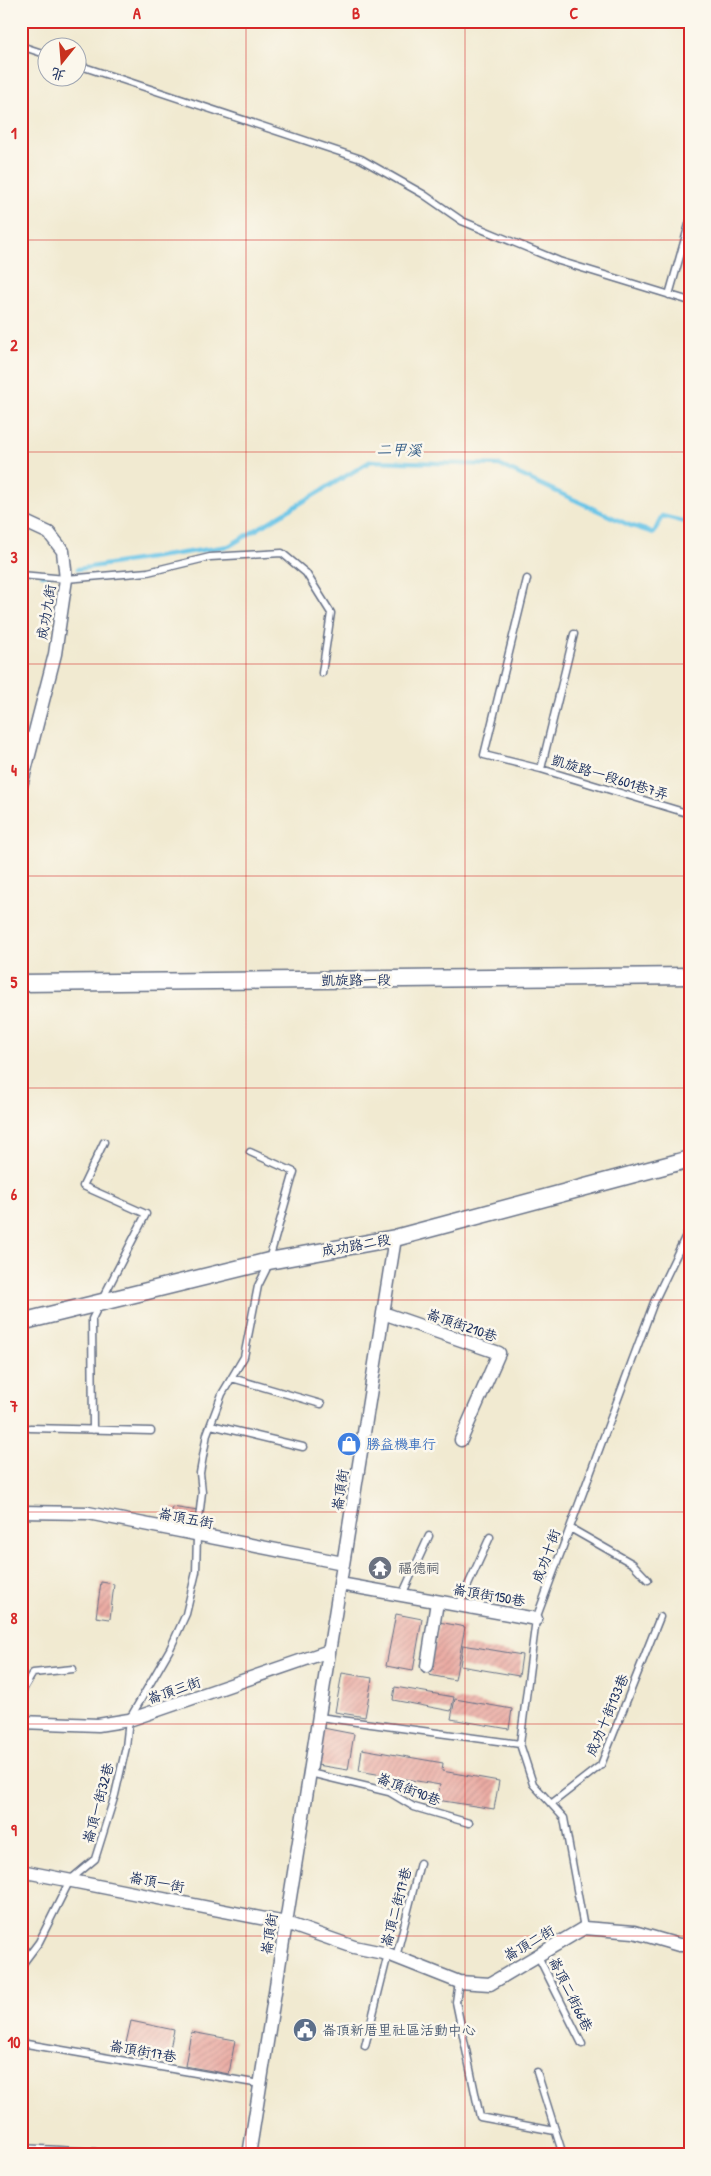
<svg xmlns="http://www.w3.org/2000/svg" width="711" height="2176" font-family="'Patrick Hand','LXGW WenKai TC',sans-serif">
	<style>
		.lines { fill: none; stroke-linecap: round; stroke-linejoin: round }
		.stream { stroke: #69c4e7; stroke-width: 4.5 }
		.building { fill: url(#building-hatch) }
		.service-casing { stroke: #667086; stroke-width: 9 }
		.minor-casing { stroke: #667086; stroke-width: 15 }
		.tertiary-casing { stroke: #667086; stroke-width: 19 }
		.service { stroke: #fff; stroke-width: 6 }
		.minor { stroke: #fff; stroke-width: 12 }
		.tertiary { stroke: #fff; stroke-width: 16 }
		.grid { fill: none; stroke: #d62828; stroke-width: 1; stroke-opacity: 0.55 }
		.labels { text-anchor: middle; stroke-width: 5; stroke-linejoin: round; paint-order: stroke }
		.street-label { font-size: 14px; fill: #1b2f5e; stroke: #fbf7ec }
		.shop-label { font-size: 14px; fill: #366cbe; stroke: #fbf7ec; text-anchor: start }
		.worship-label { font-size: 14px; fill: #5b616d; stroke: #fbf7ec; text-anchor: start }
		.service-label { font-size: 14px; fill: #4e5e75; stroke: #fbf7ec; text-anchor: start }
		.water-label { font-size: 15px; font-style: italic; fill: #325c87; stroke: #fbf7ec }
		.neatline { fill: none; stroke: #d62828; stroke-width: 2 }
		.grid-label { font-size: 16px; text-anchor: middle; font-weight: bold; fill: #d62828 }
	</style>
	<defs>
		<pattern id="building-hatch" width="6" height="6" patternUnits="userSpaceOnUse" patternTransform="scale(1.25)"><rect width="6" height="6" fill="#eaaba3"/><path d="M-1 1l2-2M0 6l6-6M5 7l2-2" fill="none" stroke="#c8938f"/></pattern>
	</defs>
	<rect width="100%" height="100%" fill="#fbf7ec"/>
	<filter id="ink" filterUnits="userSpaceOnUse"><feTurbulence type="fractalNoise" baseFrequency=".02" numOctaves="2"/><feDisplacementMap in="SourceGraphic" scale="10" xChannelSelector="R" yChannelSelector="G"/><feConvolveMatrix kernelMatrix="1 2 1 2 8 2 1 2 1" color-interpolation-filters="sRGB"/></filter>
	<filter id="wash" filterUnits="userSpaceOnUse"><feTurbulence type="fractalNoise" baseFrequency=".0096" numOctaves="4" result="noise"/><feDisplacementMap in="SourceGraphic" scale="20" xChannelSelector="R" yChannelSelector="G"/><feGaussianBlur stdDeviation="1.12" result="paint"/><feColorMatrix in="noise" values="0 0 0 0 0 0 0 0 0 0 0 0 0 0 0 0 0 1.4 0 .05"/><feComposite in="paint" operator="in"/></filter>
	<g filter="url(#wash)">
		<rect width="100%" height="100%" fill="#f1ead1"/>
		<g class="lines">
			<path class="stream" d="M78 569 229 546 371 461 499 465 629 525 654 533 662 516 690 523
				M42 575 52 574"/>
		</g>
		<g id="blocks">
			<path class="building" d="M172 1507 198 1511 196 1521 170 1518Z
				M101 1582 114 1584 110 1619 96 1617Z
				M396 1614 422 1619 413 1671 386 1666Z
				M439 1622 465 1627 455 1680 429 1675Z
				M463 1645 522 1655 519 1676 460 1666Z
				M342 1673 372 1678 365 1717 335 1712Z
				M395 1687 454 1697 451 1711 393 1700Z
				M455 1699 512 1709 509 1729 451 1719Z
				M323 1728 354 1734 348 1770 317 1765Z
				M362 1749 443 1763 442 1771 499 1781 494 1809 437 1800 440 1785 359 1771Z
				M131 2021 174 2030 167 2062 124 2052Z
				M191 2032 235 2040 229 2074 185 2066Z"/>
		</g>
	</g>
	<g filter="url(#ink)">
		<use href="#blocks" fill-opacity="0" stroke="#667086" stroke-width="1"/>
		<g class="lines">
			<g class="service-casing">
				<path id="service" d="M21 46 48 55
					M78 65 361 159 423 194 462 221 559 261 690 301
					M669 295 690 221
					M21 575 66 579 148 572 210 557 282 553 306 573 331 613 322 673
					M527 579 484 755 541 769 690 814
					M541 769 574 634
					M232 1378 321 1404
					M211 1425 303 1447
					M30 1428 151 1431
					M93 1430 92 1319 146 1214 83 1186 104 1142
					M570 1528 633 1564 648 1580
					M402 1595 429 1536
					M459 1605 490 1537
					M21 1693 33 1673 73 1669
					M319 1717 520 1744
					M310 1773 389 1792 414 1807 469 1823
					M551 1804 601 1765 660 1617
					M584 1928 564 1818 533 1784 520 1744 536 1619 654 1302 690 1227
					M538 1956 582 2044
					M396 1957 420 1863
					M21 1966 39 1942 70 1880 95 1859 115 1795 126 1747 129 1720 170 1649 186 1614 196 1572 197 1536 202 1492 200 1473 207 1434 222 1394 244 1357 258 1286 266 1270 294 1172 250 1152
					M459 1982 456 2002 480 2117 555 2131
					M21 2043 260 2084
					M365 2046 388 1954
					M537 2072 563 2155"/>
			</g>
			<g class="minor-casing">
				<path id="minor" d="M21 520 49 533 63 551 66 579 55 654 21 786
					M383 1313 499 1353 461 1440
					M21 1512 88 1513 343 1563
					M340 1584 536 1619
					M427 1666 437 1602
					M21 1722 98 1725 129 1720 329 1651
					M21 1871 286 1923 354 1947 388 1954 459 1982 490 1984 584 1928 634 1932 679 1945H690
					M21 2151 95 2155
					M249 2155 395 1238"/>
			</g>
			<g class="tertiary-casing">
				<path id="tertiary" d="M21 983 690 976
					M21 1322 269 1261 395 1238 690 1159"/>
			</g>
			<use href="#service" class="service"/>
			<use href="#minor" class="minor"/>
			<use href="#tertiary" class="tertiary"/>
		</g>
	</g>
	<path class="grid" d="M246 21V2155M465 21V2155M21 240H690M21 452H690M21 664H690M21 876H690M21 1088H690M21 1300H690M21 1512H690M21 1724H690M21 1936H690"/>
	<defs>
		<g id="shop-disc" transform="scale(1.25)"><circle r="9.5" fill="#3f7fe0" stroke="#fbf7ec"/><path d="M-5-2.5h2.3a2.7 3.5 0 0 1 5.4 0H5L5.5 6h-11ZM-1.5-2.5h3a1.5 2.3 0 0 0-3 0Z" fill="#fff"/></g>
		<g id="temple-disc" transform="scale(1.25)"><circle r="9.5" fill="#6b7280" stroke="#fbf7ec"/><path d="M0-6L5-2H3V0L6.5 2.5H4V6H1.5V3h-3V6H-4V2.5H-6.5L-3 0V-2H-5Z" fill="#fff"/></g>
		<g id="civic-disc" transform="scale(1.25)"><circle r="9.5" fill="#5c6f8a" stroke="#fbf7ec"/><path d="M-.6-6.5H3V-4.5H.6V-3L4-1V1h2V6H-6V1h2V-1L-.6-3ZM-1.2 2.5V6h2.4V2.5Z" fill="#fff"/></g>
	</defs>
	<g fill-rule="evenodd">
		<use href="#shop-disc" x="349" y="1444"/>
		<use href="#temple-disc" x="380" y="1568"/>
		<use href="#civic-disc" x="305" y="2030"/>
	</g>
	<g class="labels">
		<g class="street-label">
			<text transform="translate(46 612) rotate(-81)" y="5">成功九街</text>
			<text transform="translate(610 777) rotate(17)" y="5">凱旋路一段601巷7弄</text>
			<text transform="translate(356 980) rotate(-1)" y="5">凱旋路一段</text>
			<text transform="translate(356 1245) rotate(-10)" y="5">成功路二段</text>
			<text transform="translate(462 1325) rotate(19)" y="5">崙頂街210巷</text>
			<text transform="translate(340 1490) rotate(-81)" y="5">崙頂街</text>
			<text transform="translate(186 1518) rotate(11)" y="5">崙頂五街</text>
			<text transform="translate(546 1556) rotate(-70)" y="5">成功十街</text>
			<text transform="translate(489 1595) rotate(10)" y="5">崙頂街150巷</text>
			<text transform="translate(174 1690) rotate(-19)" y="5">崙頂三街</text>
			<text transform="translate(607 1715) rotate(-67)" y="5">成功十街133巷</text>
			<text transform="translate(409 1789) rotate(21)" y="5">崙頂街90巷</text>
			<text transform="translate(98 1803) rotate(-75)" y="5">崙頂一街32巷</text>
			<text transform="translate(157 1882) rotate(11)" y="5">崙頂一街</text>
			<text transform="translate(396 1907) rotate(-75)" y="5">崙頂二街17巷</text>
			<text transform="translate(269 1934) rotate(-81)" y="5">崙頂街</text>
			<text transform="translate(529 1943) rotate(-30)" y="5">崙頂二街</text>
			<text transform="translate(571 1994) rotate(64)" y="5">崙頂二街66巷</text>
			<text transform="translate(143 2051) rotate(10)" y="5">崙頂街17巷</text>
		</g>
		<g class="shop-label">
			<text x="366" y="1449">勝益機車行</text>
		</g>
		<g class="worship-label">
			<text x="398" y="1573">福德祠</text>
		</g>
		<g class="service-label">
			<text x="322" y="2035">崙頂新厝里社區活動中心</text>
		</g>
		<g class="water-label">
			<text transform="translate(399 450) rotate(1)" y="5">二甲溪</text>
		</g>
	</g>
	<rect width="711" height="2176" fill="none" stroke="#fbf7ec" stroke-width="55"/>
	<g transform="translate(62 62) rotate(197)"><circle r="24" fill="#fbf7ec" stroke="#a1a7b3"/>
	<path d="M0-4L9 19L0 12L-9 19Z" fill="#c8321e"/>
	<text y="-8" font-size="14" font-weight="bold" text-anchor="middle" fill="#1b2f5e">北</text>
	</g>
	<rect x="28" y="28" width="656" height="2120" class="neatline"/>
	<g class="grid-label">
		<text x="137" y="19">A</text>
		<text x="356" y="19">B</text>
		<text x="574" y="19">C</text>
		<text x="14" y="139">1</text>
		<text x="14" y="351">2</text>
		<text x="14" y="563">3</text>
		<text x="14" y="776">4</text>
		<text x="14" y="988">5</text>
		<text x="14" y="1200">6</text>
		<text x="14" y="1412">7</text>
		<text x="14" y="1624">8</text>
		<text x="14" y="1836">9</text>
		<text x="14" y="2048">10</text>
	</g>
</svg>
